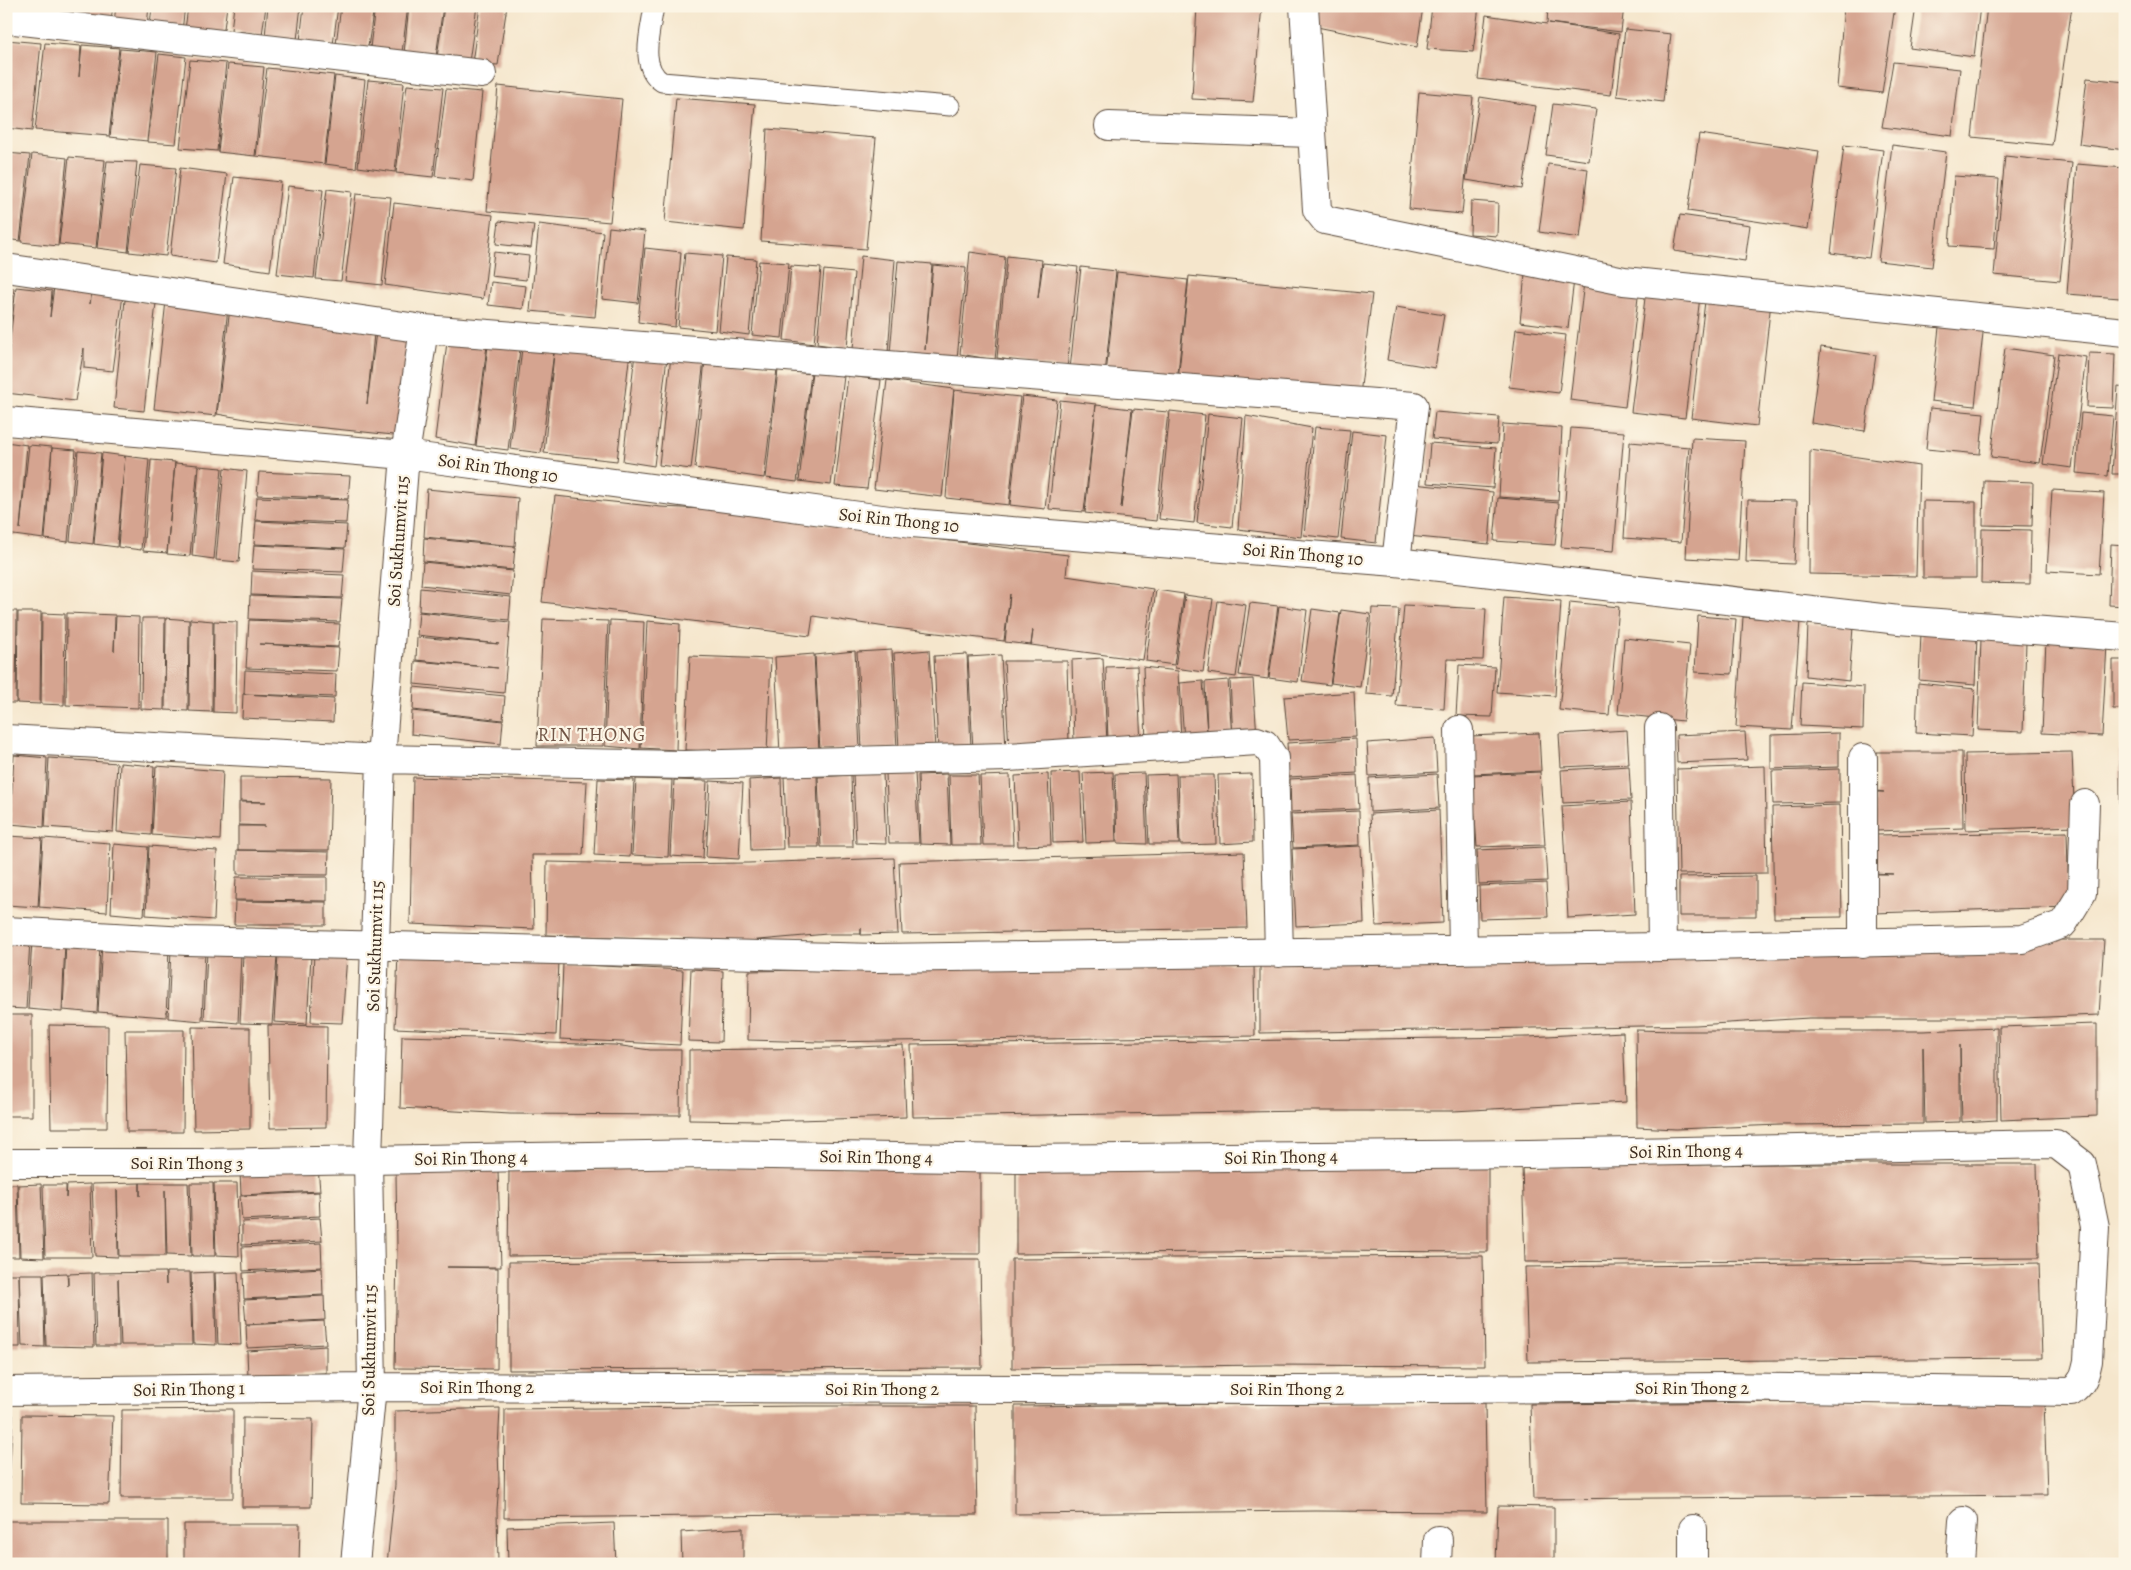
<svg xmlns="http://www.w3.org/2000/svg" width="2131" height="1570" font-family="Alegreya,serif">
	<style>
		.building { fill: #d5a490 }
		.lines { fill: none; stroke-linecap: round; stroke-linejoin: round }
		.lane-casing { stroke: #574638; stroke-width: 21 }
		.street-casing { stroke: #574638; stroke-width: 30 }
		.lane { stroke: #fff; stroke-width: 19 }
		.street { stroke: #fff; stroke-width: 28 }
		.labels { text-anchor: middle; stroke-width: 4.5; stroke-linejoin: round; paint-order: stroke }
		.street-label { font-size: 18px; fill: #3b2a1e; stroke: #fcf5e5 }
		.neighbourhood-label { font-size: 19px; letter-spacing: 1px; fill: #715546; stroke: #fcf5e5 }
	</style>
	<rect width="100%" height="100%" fill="#fcf5e5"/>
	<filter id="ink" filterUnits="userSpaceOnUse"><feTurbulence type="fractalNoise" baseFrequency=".02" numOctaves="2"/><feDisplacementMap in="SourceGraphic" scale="10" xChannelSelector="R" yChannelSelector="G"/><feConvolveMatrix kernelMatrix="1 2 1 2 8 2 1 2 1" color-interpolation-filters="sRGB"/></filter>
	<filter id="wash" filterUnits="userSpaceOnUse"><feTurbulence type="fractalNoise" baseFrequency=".0096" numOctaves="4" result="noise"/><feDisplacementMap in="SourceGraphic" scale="20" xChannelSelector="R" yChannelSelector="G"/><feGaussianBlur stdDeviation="1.12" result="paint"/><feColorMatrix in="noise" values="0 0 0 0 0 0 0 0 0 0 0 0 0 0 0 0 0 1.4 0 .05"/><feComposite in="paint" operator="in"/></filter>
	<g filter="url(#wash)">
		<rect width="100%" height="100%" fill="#f5e6cc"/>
		<g id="blocks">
			<path class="building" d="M22 6H73L72 14Z
				M80 6H113L111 20 78 16Z
				M116 6H149L147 26 114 22Z
				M152 6H185L182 31 150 26Z
				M188 6H227L223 36 185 30Z
				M234 6H266L262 35 231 30Z
				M268 6H301L297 40 265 36Z
				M304 6H338L333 45 300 41Z
				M341 6H374L368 47 336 44Z
				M375 6H408L402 52 370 48Z
				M409 6H443L436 57 404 53Z
				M444 6H477L469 62 437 58Z
				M480 6H507L498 65 472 63Z
				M1197 6H1262L1253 102 1192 99Z
				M1314 6 1423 7 1417 47 1312 26Z
				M1432 6H1479L1473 52 1427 49Z
				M1548 6H1624L1621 32 1549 23 1619 34 1611 95 1478 79 1486 15 1547 24Z
				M1844 6H1895L1882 93 1837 88Z
				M1916 6H1980L1974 57 1910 48Z
				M1987 6H2072L2052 145 1972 137Z
				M1625 29 1671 34 1663 102 1617 96Z
				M6 40 41 43 32 131 6 128Z
				M45 43 81 46 79 77 82 45 119 48 109 136 35 130Z
				M120 49 157 52 147 141 110 137Z
				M159 54 186 57 176 144 148 142Z
				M190 60 226 63 217 151 180 148Z
				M1893 62 1960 69 1952 136 1882 127Z
				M228 64 264 67 255 156 218 152Z
				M267 68 334 75 324 164 256 156Z
				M335 76 365 80 356 168 325 164Z
				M2087 78 2125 82V150L2079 144Z
				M368 80 404 83 395 172 358 167Z
				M407 85 443 88 433 177 396 173Z
				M498 86 622 99 610 222 487 211Z
				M446 89 482 92 473 181 435 176Z
				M1419 92 1473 97 1462 214 1409 209Z
				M1480 97 1536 106 1522 189 1466 180Z
				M676 98 755 104 744 230 665 222Z
				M1553 104 1596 109 1589 161 1546 155Z
				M767 129 876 138 866 249 761 241Z
				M1699 134 1819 151 1808 229 1688 211Z
				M1844 145 1883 150 1869 258 1831 253Z
				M1892 145 1946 152 1932 267 1878 261Z
				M6 153 30 155 20 241 6 239Z
				M32 154 67 158 58 246 21 242Z
				M2005 156 2072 163 2060 281 1994 275Z
				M69 157 105 160 96 248 59 244Z
				M107 161 137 162 128 252 97 248Z
				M1548 164 1588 169 1580 238 1539 232Z
				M2077 164 2125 168V240L2120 298 2067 294Z
				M140 165 176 168 166 256 129 252Z
				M180 168 227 174 216 263 170 256Z
				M1954 176 1999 179 1994 249 1949 246Z
				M234 177 281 182 270 271 223 264Z
				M288 186 323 190 314 278 277 274Z
				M327 189 352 192 341 281 316 279Z
				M356 194 391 197 382 285 345 281Z
				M1471 201 1498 203 1497 236 1470 234Z
				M394 203 493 215 483 299 385 285Z
				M1680 215 1750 225 1745 261 1674 251Z
				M499 221 534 225 531 248 496 244Z
				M539 224 603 232 595 317 530 311Z
				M609 227 645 231 638 303 602 299Z
				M645 248 681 252 675 327 638 322Z
				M494 252 529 256 526 280 491 276Z
				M970 252 1005 257 995 360 960 354Z
				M685 253 722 256 715 331 678 327Z
				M861 256 895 260 888 353 853 349Z
				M1007 256 1042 260 1038 298 1043 263 1078 267 1067 369 997 358Z
				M726 257 756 259 749 335 719 331Z
				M759 261 789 263 782 338 752 335Z
				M898 261 932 264 925 350 933 265 966 268 957 359 890 353Z
				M791 266 821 268 814 344 784 340Z
				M1081 267 1116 271 1105 374 1070 369Z
				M824 270 854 273 847 348 817 344Z
				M1117 272 1188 280 1177 383 1106 374Z
				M1525 274 1574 280 1568 328 1520 322Z
				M1189 276 1372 294 1360 395 1178 381Z
				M491 282 526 286 523 309 488 305Z
				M1584 282 1639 289 1625 407 1570 400Z
				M6 287 14 288 8 352H6Z
				M16 287 52 291 50 317 54 287 91 292 90 304 92 292 123 295 113 371 84 368V348L75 401 6 393V376Z
				M1646 290 1700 297 1685 418 1631 412Z
				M1706 293 1771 302 1757 426 1691 418Z
				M125 300 156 303 144 411 114 408Z
				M166 301 228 308 216 416 154 409Z
				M1396 307 1444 315 1435 368 1387 360Z
				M230 308 375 324 367 404 377 324 416 329 403 436 257 421 217 414Z
				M1940 318 1984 324 1975 406 1931 401Z
				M1516 329 1566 335 1559 393 1509 387Z
				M448 334 488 337 475 446 435 439Z
				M489 337 521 341 508 450 476 446Z
				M523 340 555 344 541 453 510 449Z
				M555 344 630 352 617 461 544 453Z
				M1821 347 1876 355 1865 431 1811 423Z
				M2005 348 2054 355 2040 463 1991 457Z
				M635 353 667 357 654 466 623 461Z
				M2058 353 2086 357 2072 468 2043 464Z
				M2089 353 2115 354 2113 408 2087 407Z
				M671 356 704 360 691 469 659 465Z
				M705 359 777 369 764 478 695 468Z
				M778 370 811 374 797 482 766 478Z
				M812 372 844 376 831 485 799 481Z
				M848 376 881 380 867 489 835 486Z
				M887 380 954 389 942 497 874 489Z
				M2118 386 2125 387V474H2112Z
				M954 390 1020 397 1009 505 946 498Z
				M1022 396 1057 400 1045 509 1010 505Z
				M1060 400 1096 404 1084 512 1049 509Z
				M1096 405 1132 409 1121 508 1133 409 1168 412 1156 521 1085 513Z
				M1930 408 1984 413 1980 454 1926 449Z
				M1170 411 1205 415 1194 523 1159 519Z
				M1435 412 1499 417 1497 444 1432 439Z
				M2081 413 2113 416 2108 476 2076 473Z
				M1208 414 1243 418 1232 527 1197 523Z
				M1246 416 1312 428 1301 537 1238 529Z
				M1503 424 1562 428 1558 501 1499 497Z
				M1315 427 1350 430 1338 539 1304 535Z
				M1571 428 1624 432 1614 551 1561 547Z
				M1352 431 1387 435 1376 543 1341 539Z
				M1692 438 1745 441 1738 561 1686 558Z
				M6 442 27 445 20 529 29 445 52 447 44 539 6 534Z
				M1630 442 1689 447 1681 542 1624 538Z
				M1430 443 1496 448 1493 488 1427 483Z
				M52 448 76 450 68 542 45 539Z
				M1810 450 1919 466 1916 576 1809 574Z
				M78 451 101 453 93 544 70 541Z
				M102 453 125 456 117 547 94 544Z
				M125 456 149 459 141 550 118 547Z
				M151 460 175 462 167 553 143 551Z
				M175 463 198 465 190 556 167 554Z
				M199 466 222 468 214 559 192 556Z
				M224 468 247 471 239 562 216 560Z
				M259 472 350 476 348 499 257 495Z
				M1984 480 2033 482 2032 526 1983 525Z
				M1413 484 1493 492 1489 544 1408 536Z
				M427 489 518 498 515 546 424 537Z
				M2052 490 2104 493 2099 574 2047 571Z
				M555 496 661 507 725 510 867 531 1068 555 1066 576 1153 589 1143 660 1031 645 1033 630 1031 645 1005 642 1010 594 1004 641 886 627 813 616 810 636 542 602Z
				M257 497 348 500 346 523 255 520Z
				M1498 498 1559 503 1555 545 1494 541Z
				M1748 500 1797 501 1794 564 1746 562Z
				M1923 501 1976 502V578H1923Z
				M256 521 347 525 345 548 254 544Z
				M1982 529 2031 530 2030 584 1981 583Z
				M424 538 515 547 513 570 423 561Z
				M2111 544 2125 545V606L2109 605Z
				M254 545 345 549 343 572 252 569Z
				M423 562 513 571 511 595 421 585Z
				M252 571 344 575 342 598 251 595Z
				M420 588 511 597 509 620 419 611Z
				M1156 590 1184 594 1174 665 1146 661Z
				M1185 595 1213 599 1203 672 1175 668Z
				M250 596 342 599 340 622 249 619Z
				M1504 597 1561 601 1555 696 1497 692Z
				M1218 601 1246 605 1236 677 1208 673Z
				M1570 602 1619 607 1609 715 1559 710Z
				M1250 603 1278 606 1268 679 1239 675Z
				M1404 605 1486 609 1483 660 1447 659 1444 709 1396 706Z
				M1279 606 1307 610 1298 682 1269 678Z
				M1372 608 1399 609 1392 696 1366 694Z
				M1312 609 1340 613 1330 685 1302 681Z
				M1341 610 1370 614 1360 687 1331 683Z
				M6 611H17L16 703H6Z
				M18 612H41L40 704 17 703Z
				M419 612 510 622 504 693 414 684 415 661 498 668 416 660 417 637 499 644 417 635Z
				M42 613 65 614 64 705 41 704Z
				M67 613 115 615 114 651 116 616 139 617 138 708 66 705Z
				M1698 616 1736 619 1732 674 1695 672Z
				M1743 617 1800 621 1792 730 1736 727Z
				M142 618H165L164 710 141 709Z
				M166 618 189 620 188 711 165 710Z
				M190 619 213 621 212 712 189 711Z
				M543 619 608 621 603 746H537Z
				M249 620 340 624 338 647 259 644 339 648 337 671 246 668Z
				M610 620 644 622 640 749 605 746Z
				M214 621 237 622 236 713 213 712Z
				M647 621 680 624 676 750 641 748Z
				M1808 624 1853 627 1849 681 1806 676Z
				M1921 633 1977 637 1975 685 1919 680Z
				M1624 638 1690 645 1683 721 1618 714Z
				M1981 639 2026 642 2023 732 1978 730Z
				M2046 640 2107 644 2102 736 2042 733Z
				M892 650 897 749H862L857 652Z
				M929 650 935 748 899 749 894 653Z
				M855 651 860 749 820 751 815 655Z
				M814 654 819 752 780 753 775 657Z
				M967 654 971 749H938L934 656Z
				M1001 655 1006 749 973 750 968 657Z
				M690 656 771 659 767 753 685 750Z
				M1103 658 1107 743 1074 744 1072 660Z
				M2113 660H2125V709H2113Z
				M1004 661H1067L1069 744 1009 749Z
				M1459 665 1495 667 1492 717 1456 716Z
				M1137 666 1141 743 1108 744 1106 667Z
				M1143 667 1178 671 1181 740 1146 742Z
				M245 670 336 674 335 697 244 694Z
				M1253 679 1257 737 1233 738 1230 680Z
				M1228 680 1232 738 1184 740 1180 683 1203 681 1207 732 1205 682Z
				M1802 682 1864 687 1863 729 1800 726Z
				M1918 683 1975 689 1972 736 1916 733Z
				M414 687 505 696 503 720 413 710Z
				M1354 692 1356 737 1288 740 1284 697Z
				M243 694 334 699 333 722 242 718Z
				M412 711 503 721 501 744 411 734Z
				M1627 730 1629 764 1561 767 1559 734Z
				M1745 732 1747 760 1677 763 1676 735Z
				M1539 733 1541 771 1473 774 1471 736Z
				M1839 733V767L1771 769V735Z
				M1435 738 1437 772 1369 776 1367 743Z
				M1356 739 1357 773 1289 777 1287 743Z
				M2120 746H2125V807H2120Z
				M1877 752H1962L1963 828 1876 831V792H1884L1877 791Z
				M2072 752 2075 826 1966 830 1965 754Z
				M6 755H10L8 802H6Z
				M14 755 47 758 44 827 10 824Z
				M49 758 117 763 113 832 45 827Z
				M120 763 154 766 151 835 117 832Z
				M156 766 223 771 220 840 152 835Z
				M1629 766 1631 800 1563 803 1561 770Z
				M1765 766 1767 873 1679 874 1677 769Z
				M1840 769V803L1773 804 1772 771Z
				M1080 772 1083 842 1053 843 1051 773Z
				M1113 772 1116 842 1086 843 1083 773Z
				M1540 772 1545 845 1477 847 1472 775Z
				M883 773 886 844 856 843 853 774Z
				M915 773 919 843H889L886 774Z
				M1144 773 1147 844 1117 843 1115 774Z
				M947 774 950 845 920 844 918 775Z
				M1048 774 1051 845 1018 846 1015 776Z
				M1176 774 1179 844H1149L1146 775Z
				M1252 774 1253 842 1220 844 1218 775Z
				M1437 774 1439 808 1370 812 1369 778Z
				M817 775 819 847H787L784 777Z
				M851 775 853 847H821L818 777Z
				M949 775H978L981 845H951Z
				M1010 775 1013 845H983L980 776Z
				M1178 775H1214L1216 844 1180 845Z
				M1357 775 1359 809 1291 812 1290 779Z
				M240 777 331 778 329 850H238V826H265L239 825V802H266L240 801Z
				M413 777 587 782 583 855H532L534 929 410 924Z
				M781 778 783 849 751 850 749 780Z
				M598 779 634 780 630 857 594 855Z
				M636 779 672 780 668 857 632 855Z
				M674 780 707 781 703 858 670 856Z
				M710 781 743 783 739 859 706 857Z
				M1631 802 1635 914 1568 918 1562 806Z
				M1840 805 1842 917 1774 918 1772 807Z
				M1439 810 1443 923 1376 926 1370 814Z
				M1359 811 1360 845 1293 848 1291 814Z
				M2067 832 2069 907 1873 913V874H1894L1874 873V835Z
				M8 836 42 838 38 907 6 905Z
				M43 838 110 843 107 912 39 907Z
				M114 844 148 847 144 916 111 913Z
				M149 846 217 851 214 920 146 915Z
				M1361 846 1364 923 1296 926 1292 849Z
				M1545 847 1547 881 1479 884 1477 850Z
				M237 850 329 852 328 875 237 874Z
				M1244 852 1247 928 902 934 899 862Z
				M894 858 898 934 861 935V928V934H827L748 941 546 935 547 862 648 864 748 863Z
				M1756 876V916H1679V877Z
				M236 877H327V901L235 900Z
				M1546 883 1548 917 1480 919 1479 886Z
				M235 901 326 902V925H234Z
				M6 938 30 940 26 1009 6 1008Z
				M32 940 65 942 62 1012 28 1009Z
				M2056 940H2104L2099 1015 2022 1018H1809L1696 1025 1260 1033V960Z
				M66 942 100 944 97 1013 63 1010Z
				M102 943 169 948 166 1017 98 1012Z
				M171 949 205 951 202 1021 168 1018Z
				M207 951 241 954 238 1023 204 1020Z
				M314 953 347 955 342 1023 311 1022Z
				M398 953 559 961 556 1035 395 1028Z
				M243 954 277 956 272 1024 240 1023Z
				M278 954 311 956 307 1024 274 1022Z
				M1254 963 1255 1036 820 1042 748 1040 749 971Z
				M563 964 683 970 680 1045 560 1039Z
				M691 969 723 971 721 1042 688 1041Z
				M6 1015H32V1116H6Z
				M2097 1024V1116L2001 1120 1999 1027Z
				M49 1025 108 1026 107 1128H51Z
				M268 1025 327 1026 326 1127 270 1128Z
				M192 1027 250 1028V1129L194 1130Z
				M1997 1028V1120L1962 1122 1960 1045V1122L1925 1123 1923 1047V1124L1780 1125 1676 1129 1637 1127 1636 1030 1675 1031H1923Z
				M125 1030H184L183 1132H127Z
				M1623 1032 1626 1102 1453 1111H1309L913 1117 911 1045 1528 1037Z
				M402 1036 513 1039 548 1043 615 1045 650 1050H681L680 1115 510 1114 400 1108Z
				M903 1045 906 1117 760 1121 689 1120V1050L834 1048Z
				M1488 1161V1252L1317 1251 1016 1254V1170Z
				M1779 1164H2037L2039 1258 1525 1262 1522 1167Z
				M980 1166V1254L809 1253 508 1256 509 1171H576L669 1167Z
				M318 1167 320 1191 241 1195 240 1171Z
				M498 1171 501 1267H447L498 1268 497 1369 395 1368 397 1247 396 1173Z
				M140 1183V1196V1183H188L191 1256 167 1255 165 1190 166 1256H119L117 1190 118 1257 95 1256 92 1184Z
				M190 1183H213L215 1256H192Z
				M214 1183H237L239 1256 216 1255Z
				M6 1184H17L19 1257H6Z
				M41 1184 44 1258 20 1257 18 1185Z
				M90 1184 92 1257H45L43 1185H66V1198L67 1185Z
				M319 1192 320 1216 242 1220 240 1196Z
				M320 1218 322 1241 242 1245V1222Z
				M321 1243 322 1267 243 1271 242 1247Z
				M1483 1256 1485 1366 1267 1365 1012 1368V1259Z
				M833 1259H980L982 1368 509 1370V1262Z
				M1910 1263 1937 1265 2039 1263 2042 1358 1528 1362 1525 1267Z
				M322 1268 323 1295 244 1299 243 1273Z
				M165 1272 166 1285V1272H190L192 1345H121L118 1279 119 1346H96L94 1273Z
				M214 1272 216 1345 193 1344 191 1273Z
				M238 1272 241 1345 218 1344 215 1273Z
				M67 1273 68 1286V1274L92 1273 94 1347 46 1346 44 1274Z
				M6 1274H19L20 1347H6Z
				M19 1274H43L45 1347 22 1346Z
				M324 1296 325 1320 246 1324 244 1300Z
				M324 1321 326 1344 247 1348 246 1325Z
				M326 1346V1373L248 1377 247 1351Z
				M2044 1400 2047 1495 1533 1499 1530 1404Z
				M1362 1403H1485L1487 1512 1316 1511 1015 1514V1406Z
				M805 1406H975L977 1515H806L504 1518 505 1409Z
				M500 1408 498 1449 499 1482 497 1510 498 1564H387L395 1485V1411Z
				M233 1409V1498H121L122 1410Z
				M6 1415H13L8 1497H6Z
				M22 1415 113 1416 109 1504 21 1503Z
				M243 1418 313 1419 311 1507H242Z
				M1498 1506 1554 1507V1564H1496Z
				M6 1521H168V1564H6Z
				M614 1523 616 1564H508L507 1527Z
				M184 1524H300L299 1564H184Z
				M743 1528V1564H682L681 1532Z"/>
		</g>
	</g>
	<g filter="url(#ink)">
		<use href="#blocks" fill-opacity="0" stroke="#574638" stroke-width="1"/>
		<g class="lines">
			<g class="lane-casing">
				<path id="lane" d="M654 6C651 30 638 66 662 82L950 106"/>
			</g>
			<g class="street-casing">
				<path id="street" d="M1304 6 1317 210 1325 220 1624 281 2125 332
					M6 19 482 74
					M1109 126 1311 133
					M6 268 424 329 1414 406 1396 562
					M6 421 405 455 912 523 1396 562 1899 620 2125 637
					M1659 728 1662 947
					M1459 730 1463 950
					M6 739 381 759 684 765 1008 757 1257 741 1265 744 1274 758 1279 953
					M6 931 187 941 877 958 1662 947 2022 939 2063 924 2082 893 2085 804
					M1863 944V758
					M6 1163H200L704 1154 1020 1159 1528 1154 2056 1144 2082 1164 2095 1227 2088 1361C2085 1375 2083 1384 2071 1392L1721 1387 1302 1390 372 1387 6 1391
					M1693 1529V1564
					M355 1564 372 1387 368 1159 381 759 405 455 424 329
					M1437 1564 1438 1540
					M1960 1564 1963 1521"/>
			</g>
			<use href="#lane" class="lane"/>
			<use href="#street" class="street"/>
		</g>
	</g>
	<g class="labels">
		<g class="street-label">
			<text transform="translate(498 468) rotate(8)" y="6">Soi Rin Thong 10</text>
			<text transform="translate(899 520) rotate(6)" y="6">Soi Rin Thong 10</text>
			<text transform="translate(398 541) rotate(-86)" y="6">Soi Sukhumvit 115</text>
			<text transform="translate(1303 554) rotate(5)" y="6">Soi Rin Thong 10</text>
			<text transform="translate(375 946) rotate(-88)" y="6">Soi Sukhumvit 115</text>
			<text transform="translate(1686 1151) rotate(-1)" y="6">Soi Rin Thong 4</text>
			<text transform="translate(876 1157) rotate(1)" y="6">Soi Rin Thong 4</text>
			<text transform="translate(1281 1157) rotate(-1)" y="6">Soi Rin Thong 4</text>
			<text transform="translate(471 1158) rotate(-1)" y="6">Soi Rin Thong 4</text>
			<text x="187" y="1169">Soi Rin Thong 3</text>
			<text transform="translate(369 1350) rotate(-89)" y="6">Soi Sukhumvit 115</text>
			<text x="477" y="1393">Soi Rin Thong 2</text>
			<text x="1692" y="1394">Soi Rin Thong 2</text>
			<text transform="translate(189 1389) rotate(-1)" y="6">Soi Rin Thong 1</text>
			<text x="882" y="1395">Soi Rin Thong 2</text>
			<text x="1287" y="1395">Soi Rin Thong 2</text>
		</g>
		<g class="neighbourhood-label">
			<text x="592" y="741">RIN THONG</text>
		</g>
	</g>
	<rect width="2131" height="1570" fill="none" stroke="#fcf5e5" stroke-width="25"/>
</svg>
